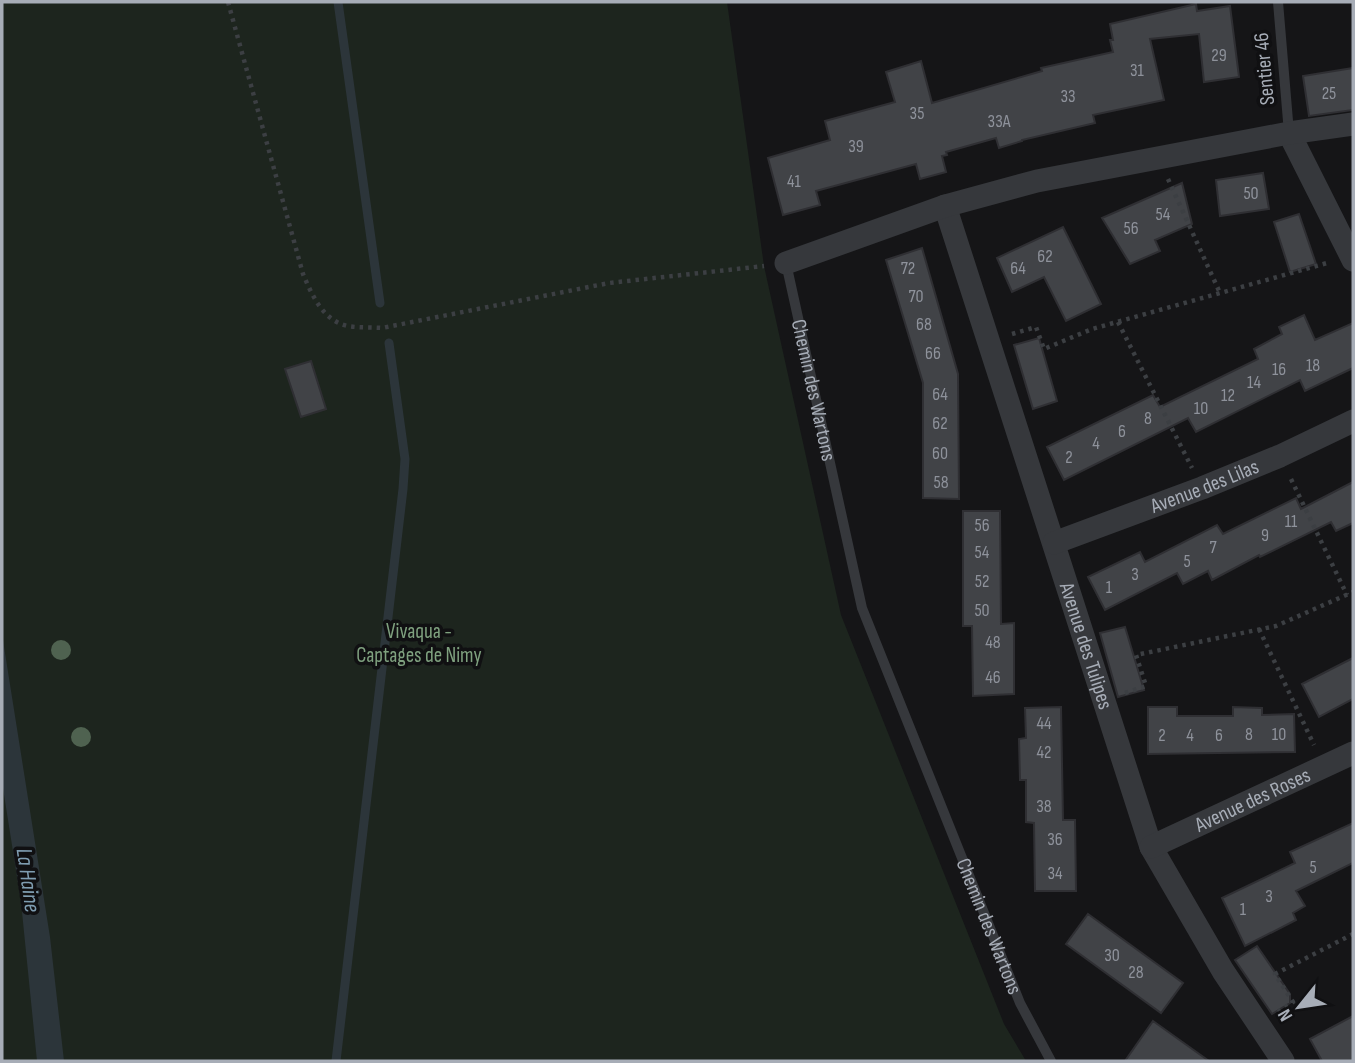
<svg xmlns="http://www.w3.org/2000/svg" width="1355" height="1063" font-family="'Sofia Sans Condensed',sans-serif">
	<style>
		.green { fill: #1d251e }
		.water { fill: #2c353a }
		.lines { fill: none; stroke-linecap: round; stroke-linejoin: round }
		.stream { stroke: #2c353a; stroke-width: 9 }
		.building { fill: #414347; stroke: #2f2f33; stroke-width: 2 }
		.path { stroke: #3c3f43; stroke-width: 4.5; stroke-dasharray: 3.5 5; stroke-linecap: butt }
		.lane { stroke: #36383c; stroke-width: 10 }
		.street { stroke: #36383c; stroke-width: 23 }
		.tree { fill: #4f6250 }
		.labels { text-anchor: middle; stroke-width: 7; stroke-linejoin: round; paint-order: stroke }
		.number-label { font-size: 18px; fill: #8e929b }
		.street-label { font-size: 21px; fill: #a7adb7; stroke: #101012 }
		.park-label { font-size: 21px; fill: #7fa17f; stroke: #101012 }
		.water-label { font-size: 23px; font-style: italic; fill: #7f9db1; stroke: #101012 }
	</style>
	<rect width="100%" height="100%" fill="#151517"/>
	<path class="green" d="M2 2H727L764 266 841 615 1004 1024 1026 1061H2Z"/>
	<path class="water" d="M2 634 50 937 64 1061H37L21 902 2 782Z"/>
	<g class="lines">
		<path class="stream" d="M338 2 380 303
			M336 1061 403 489 405 459 389 343"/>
	</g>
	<path class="building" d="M1196 4 1197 11 1230 6 1239 77 1204 82 1199 34 1150 39 1164 100 1093 115 1095 123 1022 140V141L999 148 996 138 946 152 947 155 942 156 946 172 920 179 916 164 816 191 820 205 783 215 768 158 830 140 825 121 895 102 886 72 921 61 932 103 1042 71 1041 68 1113 52 1110 40H1113L1110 24Z
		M1353 68V110L1309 116 1303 76Z
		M1263 173 1269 209 1220 216 1216 180Z
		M1182 183 1192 224 1155 240 1160 251 1130 264 1102 218Z
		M1299 214 1316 264 1290 272 1274 222Z
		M1063 227 1101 304 1066 321 1044 277 1012 292 997 258Z
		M922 248 958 374 959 499 923 498V383L886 260Z
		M1304 315 1315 340 1353 323V368L1305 391 1300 380 1196 432 1188 418 1064 480 1047 447 1153 395 1160 407 1258 359 1254 349 1282 334 1279 327Z
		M1039 338 1057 401 1033 409 1014 345Z
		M311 361 326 409 301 417 285 369Z
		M1353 482V523L1336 531 1331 522 1260 557 1259 555 1212 580 1208 571 1183 584 1177 573 1105 610 1088 577 1140 552 1145 562 1217 525 1223 534 1296 498 1301 509Z
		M963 511H1000L1001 624 1014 623V694L973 696 972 626H963Z
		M1125 627 1144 690 1118 697 1100 633Z
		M1353 658V699L1319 717 1302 684Z
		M1061 707 1063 820H1075L1076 891H1035L1034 823 1026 822V780H1020L1019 739 1026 738 1025 708Z
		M1148 707H1177V716H1233V707L1262 708V715L1294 714 1295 752 1148 754Z
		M1353 823V863L1296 891 1305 906 1293 913 1296 920 1245 946 1222 898 1295 863 1290 852Z
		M1088 914 1183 983 1161 1013 1066 944Z
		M1257 946 1290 994V1003L1272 1014 1235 960Z
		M1353 1016V1061H1322L1310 1039Z
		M1153 1021 1209 1061H1125Z"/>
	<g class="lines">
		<path class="path" d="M228 2 303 274C312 295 323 321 348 326 359 328 371 327 382 328L609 283 764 266
			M1168 179 1220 293
			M1118 322 1192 468
			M1012 334 1036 327 1044 349 1092 329 1327 263
			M1291 479 1347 595
			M1259 629 1314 745
			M1125 693 1146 686 1136 655 1276 626 1353 592
			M1278 1012 1293 1002 1275 974 1353 934"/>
		<g class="lane">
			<path d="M1278 2 1289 133"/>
			<path id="s1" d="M786 263 862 608 1020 1003 1051 1061"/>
		</g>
		<g class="street">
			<path d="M1289 133 1353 260"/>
			<path id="s2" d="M945 206 1151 847 1223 971 1283 1061"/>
			<path d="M786 263 945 206 1037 181 1289 133 1353 124"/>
			<path id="s3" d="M1054 543 1202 488 1280 456 1353 421"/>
			<path id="s4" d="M1151 847 1353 753"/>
		</g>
	</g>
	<g class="tree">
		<circle cx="61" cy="650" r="10"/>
		<circle cx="81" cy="737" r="10"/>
	</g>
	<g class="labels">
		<g class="number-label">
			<text x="1219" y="61">29</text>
			<text x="1137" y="76">31</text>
			<text x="1329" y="99">25</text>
			<text x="1068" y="102">33</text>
			<text x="917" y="119">35</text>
			<text x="999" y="127">33A</text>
			<text x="856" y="152">39</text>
			<text x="794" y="187">41</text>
			<text x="1251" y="199">50</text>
			<text x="1163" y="220">54</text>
			<text x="1131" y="234">56</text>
			<text x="1045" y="262">62</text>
			<text x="908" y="274">72</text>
			<text x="1018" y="274">64</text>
			<text x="916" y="302">70</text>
			<text x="924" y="330">68</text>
			<text x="933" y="359">66</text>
			<text x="1313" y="371">18</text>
			<text x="1279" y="375">16</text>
			<text x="1254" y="388">14</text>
			<text x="940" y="400">64</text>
			<text x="1228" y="401">12</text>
			<text x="1201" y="414">10</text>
			<text x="1148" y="424">8</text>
			<text x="940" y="429">62</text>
			<text x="1122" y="437">6</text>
			<text x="1096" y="449">4</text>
			<text x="940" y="459">60</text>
			<text x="1069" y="463">2</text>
			<text x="941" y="488">58</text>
			<text x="1291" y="527">11</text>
			<text x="982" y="531">56</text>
			<text x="1265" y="541">9</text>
			<text x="1213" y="553">7</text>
			<text x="982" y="558">54</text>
			<text x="1187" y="567">5</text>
			<text x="1135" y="580">3</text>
			<text x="982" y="587">52</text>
			<text x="1109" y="593">1</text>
			<text x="982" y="616">50</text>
			<text x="993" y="648">48</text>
			<text x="993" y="683">46</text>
			<text x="1044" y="729">44</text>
			<text x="1249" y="740">8</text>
			<text x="1279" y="740">10</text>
			<text x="1162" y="741">2</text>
			<text x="1190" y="741">4</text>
			<text x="1219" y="741">6</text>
			<text x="1044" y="758">42</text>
			<text x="1044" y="812">38</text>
			<text x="1055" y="845">36</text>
			<text x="1313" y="873">5</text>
			<text x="1055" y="879">34</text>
			<text x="1269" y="902">3</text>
			<text x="1243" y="915">1</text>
			<text x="1112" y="961">30</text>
			<text x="1136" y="978">28</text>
		</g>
		<g class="street-label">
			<text transform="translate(1264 69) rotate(-95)" y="7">Sentier 46</text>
			<text dy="7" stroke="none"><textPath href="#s1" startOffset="130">Chemin des Wartons</textPath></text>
			<text dy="7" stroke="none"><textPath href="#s3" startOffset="161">Avenue des Lilas</textPath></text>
			<text dy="7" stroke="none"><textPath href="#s2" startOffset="462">Avenue des Tulipes</textPath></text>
			<text dy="7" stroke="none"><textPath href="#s4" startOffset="112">Avenue des Roses</textPath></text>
			<text dy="7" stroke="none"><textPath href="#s1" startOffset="696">Chemin des Wartons</textPath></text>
		</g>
		<g class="park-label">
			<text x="419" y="638">Vivaqua -<tspan x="419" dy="24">Captages de Nimy</tspan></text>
		</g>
		<g class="water-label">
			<text transform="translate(29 880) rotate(82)" y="8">La Haine</text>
		</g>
	</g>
	<rect width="1355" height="1063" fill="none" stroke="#a7adb7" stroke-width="7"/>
	<g transform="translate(1299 1007) rotate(240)" stroke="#101012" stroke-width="5" paint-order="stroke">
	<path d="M0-5L12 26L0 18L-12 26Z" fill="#a7adb7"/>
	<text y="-10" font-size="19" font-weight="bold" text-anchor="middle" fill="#a7adb7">N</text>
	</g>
</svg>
